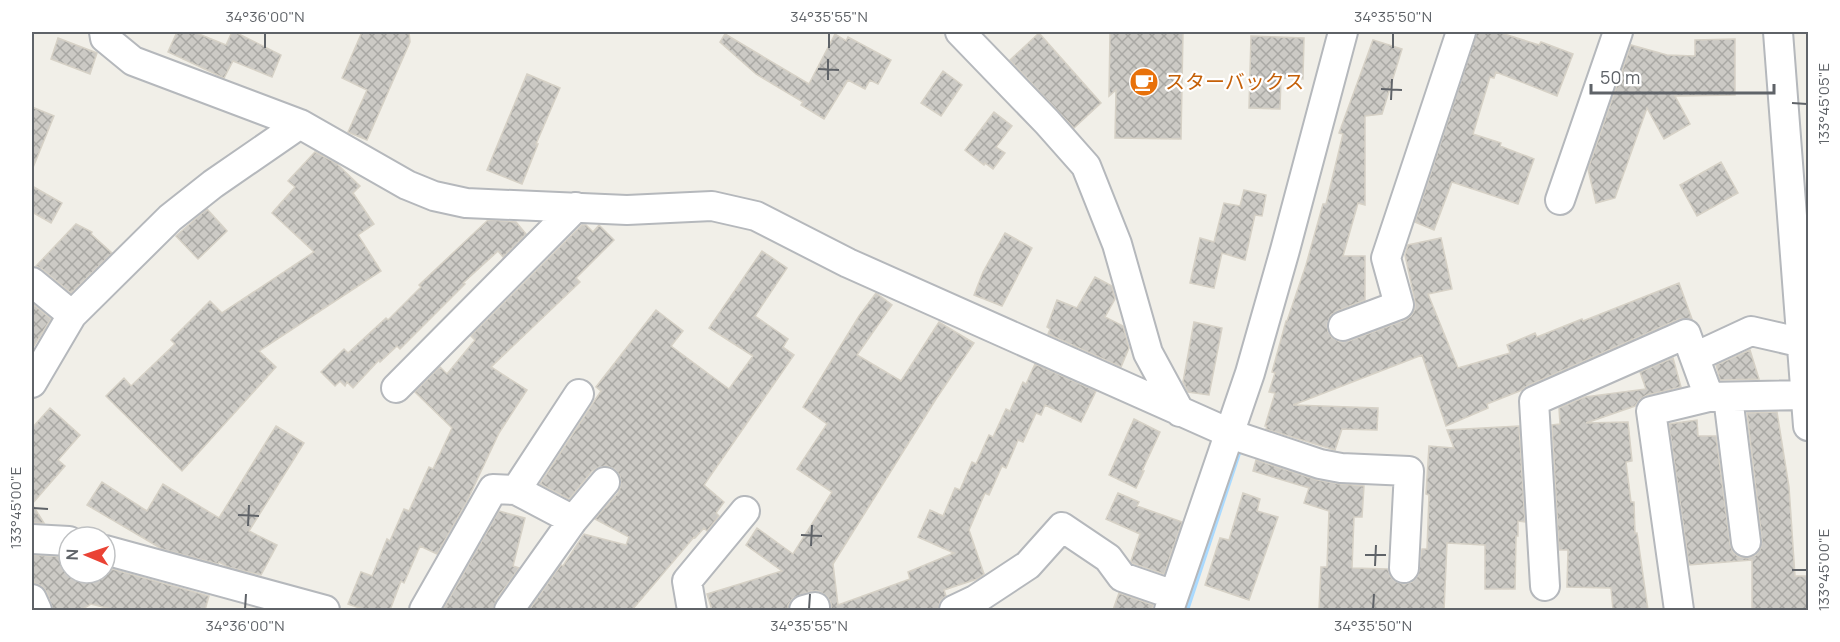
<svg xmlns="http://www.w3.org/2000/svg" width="1840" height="642" font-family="Manrope,'Noto Sans JP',sans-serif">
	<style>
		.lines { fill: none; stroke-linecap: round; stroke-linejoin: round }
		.stream { stroke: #aadaff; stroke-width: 8 }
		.building { fill: url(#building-cross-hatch); stroke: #d6d1c6; stroke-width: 1.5 }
		.minor-casing { stroke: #b5b8bc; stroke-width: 32 }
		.minor { stroke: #fff; stroke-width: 28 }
		.ticks { fill: none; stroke: #5f6368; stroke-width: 2 }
		.labels { text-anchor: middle; stroke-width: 4.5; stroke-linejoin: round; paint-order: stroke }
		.food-label { font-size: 20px; fill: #c56008; stroke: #fff; text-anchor: start }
		.neatline { fill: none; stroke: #5f6368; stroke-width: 2 }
		.ticks-label { font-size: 15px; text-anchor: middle; fill: #5f6368 }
	</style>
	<defs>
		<pattern id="building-cross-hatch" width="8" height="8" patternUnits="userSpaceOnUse" patternTransform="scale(1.5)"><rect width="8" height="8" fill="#cccac5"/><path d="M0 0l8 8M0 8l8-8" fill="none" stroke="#a9a8a4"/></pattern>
	</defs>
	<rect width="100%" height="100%" fill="#f1efe8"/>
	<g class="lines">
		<path class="stream" d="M1185 610 1240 444"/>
	</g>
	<path class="building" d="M177 32H194L226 45 232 32H235L281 55 272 77 233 61 224 78 168 52Z
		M362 32H409L410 42 367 140 348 132 367 90 342 78Z
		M1110 32H1183L1181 139 1115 138 1116 90 1109 96Z
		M1477 32H1498L1539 45 1541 42 1573 54 1557 96 1496 72 1494 78 1490 77 1473 134 1501 143 1500 146 1534 159 1518 204 1452 182 1434 230 1415 222Z
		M1039 33 1101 103 1074 128 1010 60Z
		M725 34 809 84 835 34 846 41 848 37 891 60 878 84 870 80 865 89 848 80 824 119 801 105 803 102 756 74 720 42Z
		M1251 36 1304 38 1303 79 1281 78 1280 109 1249 108Z
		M58 38 97 53 90 74 51 59Z
		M1735 39V95L1675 96 1690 124 1664 139 1647 108 1615 198 1596 203 1588 169 1631 45 1667 55 1695 56V40Z
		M1373 40 1402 49 1382 114 1365 116V205L1358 203 1343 256H1365V300L1337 311 1331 315 1327 324 1328 332 1332 338 1340 342 1349 341 1405 320 1411 316 1415 309V301L1405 255 1408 245 1441 238 1452 289 1428 294 1458 368 1510 353 1507 345 1535 333 1537 337 1582 319 1583 321 1679 283 1692 319H1679L1527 386 1522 390 1487 404 1488 408 1446 426 1422 355 1293 405 1378 408 1377 430 1342 429 1335 450 1266 429 1267 426H1265L1275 393 1269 392 1275 373 1272 372 1286 321H1287L1306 265 1323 204H1326L1343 134 1339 133Z
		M943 71 962 85 941 116 921 103Z
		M527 74 560 88 536 144H538L522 184 487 170Z
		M32 107 54 116 32 170Z
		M994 112 1012 126 996 147 1005 153 993 169 985 163 984 165 965 150Z
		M315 152 336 163 360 186 353 193 374 224 358 235 381 271 259 351 276 367 182 471 106 396 124 378 131 386 175 344 171 340 210 301 222 313 314 252 272 213 295 187 288 181Z
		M1721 162 1738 193 1697 216 1680 185Z
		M32 186 62 203 51 223 32 212Z
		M1244 190 1266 195 1262 216 1255 215 1245 260 1222 253 1214 288 1190 283 1200 238 1214 242 1224 203 1240 206Z
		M207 209 227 231 198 259 176 236Z
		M488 220 516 222 526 234 503 257 498 251 463 283 465 284 400 349 397 346 380 362 379 360 353 388 347 382 345 386 340 381 335 386 321 372 344 349 348 353 386 318 388 320 421 287 419 285Z
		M76 224 92 232 91 234 112 253 71 293 42 269 36 266Z
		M582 225H586L593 232 599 225 614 240 576 278 580 282 491 367 527 390 499 433 467 501 437 554 420 546 404 583 401 581 390 610H365L348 604 361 572 372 576 387 539 390 541 404 509 409 511 429 467 433 469 452 428 415 392 440 367 447 374 475 340 471 336Z
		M1005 233 1032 248 1002 306 974 295 983 272Z
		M762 251 787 268 755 316 788 339 783 347 794 355 704 485 724 502 716 513 719 516 707 531 704 528 695 538 694 537 632 610H529L561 565 563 566 584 534 626 545 629 537 595 519 618 493 621 485 620 476 615 469 607 466 599 467 592 471 569 499 540 484 601 391 596 387 656 310 683 331 671 346 729 389 753 356 709 328Z
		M1095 277 1112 286 1115 299 1105 317 1123 326 1129 348 1121 367 1048 334 1050 329 1047 327 1057 300 1077 308Z
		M876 293 892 305 857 355 901 381 939 322 974 343 936 399 833 564 838 605 910 579 908 572 954 553 918 537 930 510 943 516 955 488 960 490 972 462 976 464 989 435 993 437 1006 409 1010 411 1023 382 1026 384 1035 364 1096 391 1081 422 1045 405 1041 415 1036 413 1023 442 1018 440 1006 468 1002 466 989 495 985 493 969 530 984 574 977 579 944 590 946 596 940 601 938 610H831V603L827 596 819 591H811L793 598 788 605V610H712L707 594 782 571 746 545 757 528 793 554 832 492 797 469 827 424 803 407 859 316Z
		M34 305 51 319 32 349V308Z
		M1194 322 1222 328 1209 395 1188 392 1183 382Z
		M1750 350 1759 379 1720 380 1716 365Z
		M1673 358 1681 387 1647 395 1640 399 1635 406 1586 423 1628 422 1632 461 1626 462 1631 502H1634L1635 533H1637L1648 610H1613L1611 588 1567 587 1568 550H1559L1552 425 1560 424 1559 408 1585 397 1646 389 1640 372Z
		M50 408 80 435 58 460 65 466 32 504 44 523H32V428Z
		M1777 412 1789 487 1795 576H1809V610H1752V560L1689 565 1669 424 1697 420 1698 436H1716L1730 544 1733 552 1739 557 1747 558 1756 555 1761 548 1762 540 1747 413Z
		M1134 419 1160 432 1142 471H1144L1136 488 1109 475Z
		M276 426 304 443 249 531 277 545 261 575 228 567 219 562 218 564 162 549 87 505 102 482 147 511 163 484 219 518Z
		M1519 426 1525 522 1518 521V536H1516L1515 589H1485V545L1447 543 1444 610H1319L1321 567H1327L1329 511 1304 503 1309 488 1253 471 1256 460 1317 480 1340 484 1364 486 1362 517H1354L1352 568 1388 569 1390 576 1395 581 1404 584 1412 582 1418 576 1422 549H1427L1429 495 1426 494 1429 446 1454 448 1447 430Z
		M1118 493 1139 502 1137 506 1182 522 1164 574 1132 563 1131 561 1140 534 1106 519Z
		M1243 493 1260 499 1257 511 1278 517 1249 600 1205 585 1220 538 1229 540Z
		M499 511 525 518 513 566 519 568 496 600 493 610H443Z
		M32 555 66 557 69 562V573H105V567L209 596 205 610H115L91 604 81 610H53L47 592 42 586 35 583 32 578Z
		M1119 593 1153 605 1151 610H1113Z"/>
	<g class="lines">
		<g class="minor-casing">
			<path id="minor" d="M104 32 105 38 133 61 300 124 407 185 434 196 466 203 627 210 712 206 756 216 848 263 1236 436 1320 464 1341 468 1409 471 1404 568
				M960 32 1047 122 1086 166 1117 244 1148 353 1180 412
				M1778 32 1808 426
				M1560 200 1618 32
				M32 282 72 315
				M1343 326 1399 305 1386 258 1461 32
				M1695 357 1751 331 1803 343
				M32 383 72 315 170 218 213 184 300 124
				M396 388 576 207
				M1728 397 1746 542
				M516 490 579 394
				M32 539 69 541
				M105 550 325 610
				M1545 586 1534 401 1686 334 1709 397
				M32 599 37 610
				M424 610 493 489 516 490 573 520
				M509 610 573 520 605 482
				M692 610 687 581 745 511
				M804 610 815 607
				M954 610 975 600 1028 565 1062 527 1108 558 1122 577 1174 595
				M1169 610 1250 373 1285 250 1343 32
				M1679 610 1651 411 1709 397 1806 395"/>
		</g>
		<use href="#minor" class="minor"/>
	</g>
	<path class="ticks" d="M265 48V33M829 48V33M1393 48V33M818 69 839 70M828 80V59M1381 89 1402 90M1391 100 1392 79M1792 103 1807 104M33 508 48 509M238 515 259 516M248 526 249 505M801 535 822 536M811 546 812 525M1365 555H1386M1375 566 1376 545M1792 570H1807M245 609 246 594M809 609 810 594M1373 609 1374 594"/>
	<defs>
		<g id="cafe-disc" transform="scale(1.5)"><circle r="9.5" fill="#e8710a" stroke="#fff"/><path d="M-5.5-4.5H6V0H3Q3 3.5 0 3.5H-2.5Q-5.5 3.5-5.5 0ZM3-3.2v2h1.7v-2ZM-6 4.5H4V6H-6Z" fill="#fff"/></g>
	</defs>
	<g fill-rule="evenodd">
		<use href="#cafe-disc" x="1144" y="82"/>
	</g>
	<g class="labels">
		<g class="food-label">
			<text x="1165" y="89">スターバックス</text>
		</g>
	</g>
	<rect width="1840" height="642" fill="none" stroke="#ffffff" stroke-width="66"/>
	<g transform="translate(87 555) rotate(272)"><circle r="28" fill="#ffffff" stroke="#bfc1c3" stroke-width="1.5"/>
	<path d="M0-4.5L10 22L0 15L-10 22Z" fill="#ea4335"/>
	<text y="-9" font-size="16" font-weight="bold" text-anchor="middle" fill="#5f6368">N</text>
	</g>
	<path d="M1591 84v9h183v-9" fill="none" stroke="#5f6368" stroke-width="3"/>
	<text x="1600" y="84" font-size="18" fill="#5f6368" stroke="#ffffff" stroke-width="4.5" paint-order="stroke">50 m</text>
	<rect x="33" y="33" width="1774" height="576" class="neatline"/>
	<g class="ticks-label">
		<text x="265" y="22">34°36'00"N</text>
		<text x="829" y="22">34°35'55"N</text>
		<text x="1393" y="22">34°35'50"N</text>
		<text transform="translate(1824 104) rotate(-90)" y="5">133°45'05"E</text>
		<text transform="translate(16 508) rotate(-90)" y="5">133°45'00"E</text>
		<text transform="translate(1824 570) rotate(-90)" y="5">133°45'00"E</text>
		<text x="245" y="631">34°36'00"N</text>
		<text x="809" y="631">34°35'55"N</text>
		<text x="1373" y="631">34°35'50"N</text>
	</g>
</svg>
